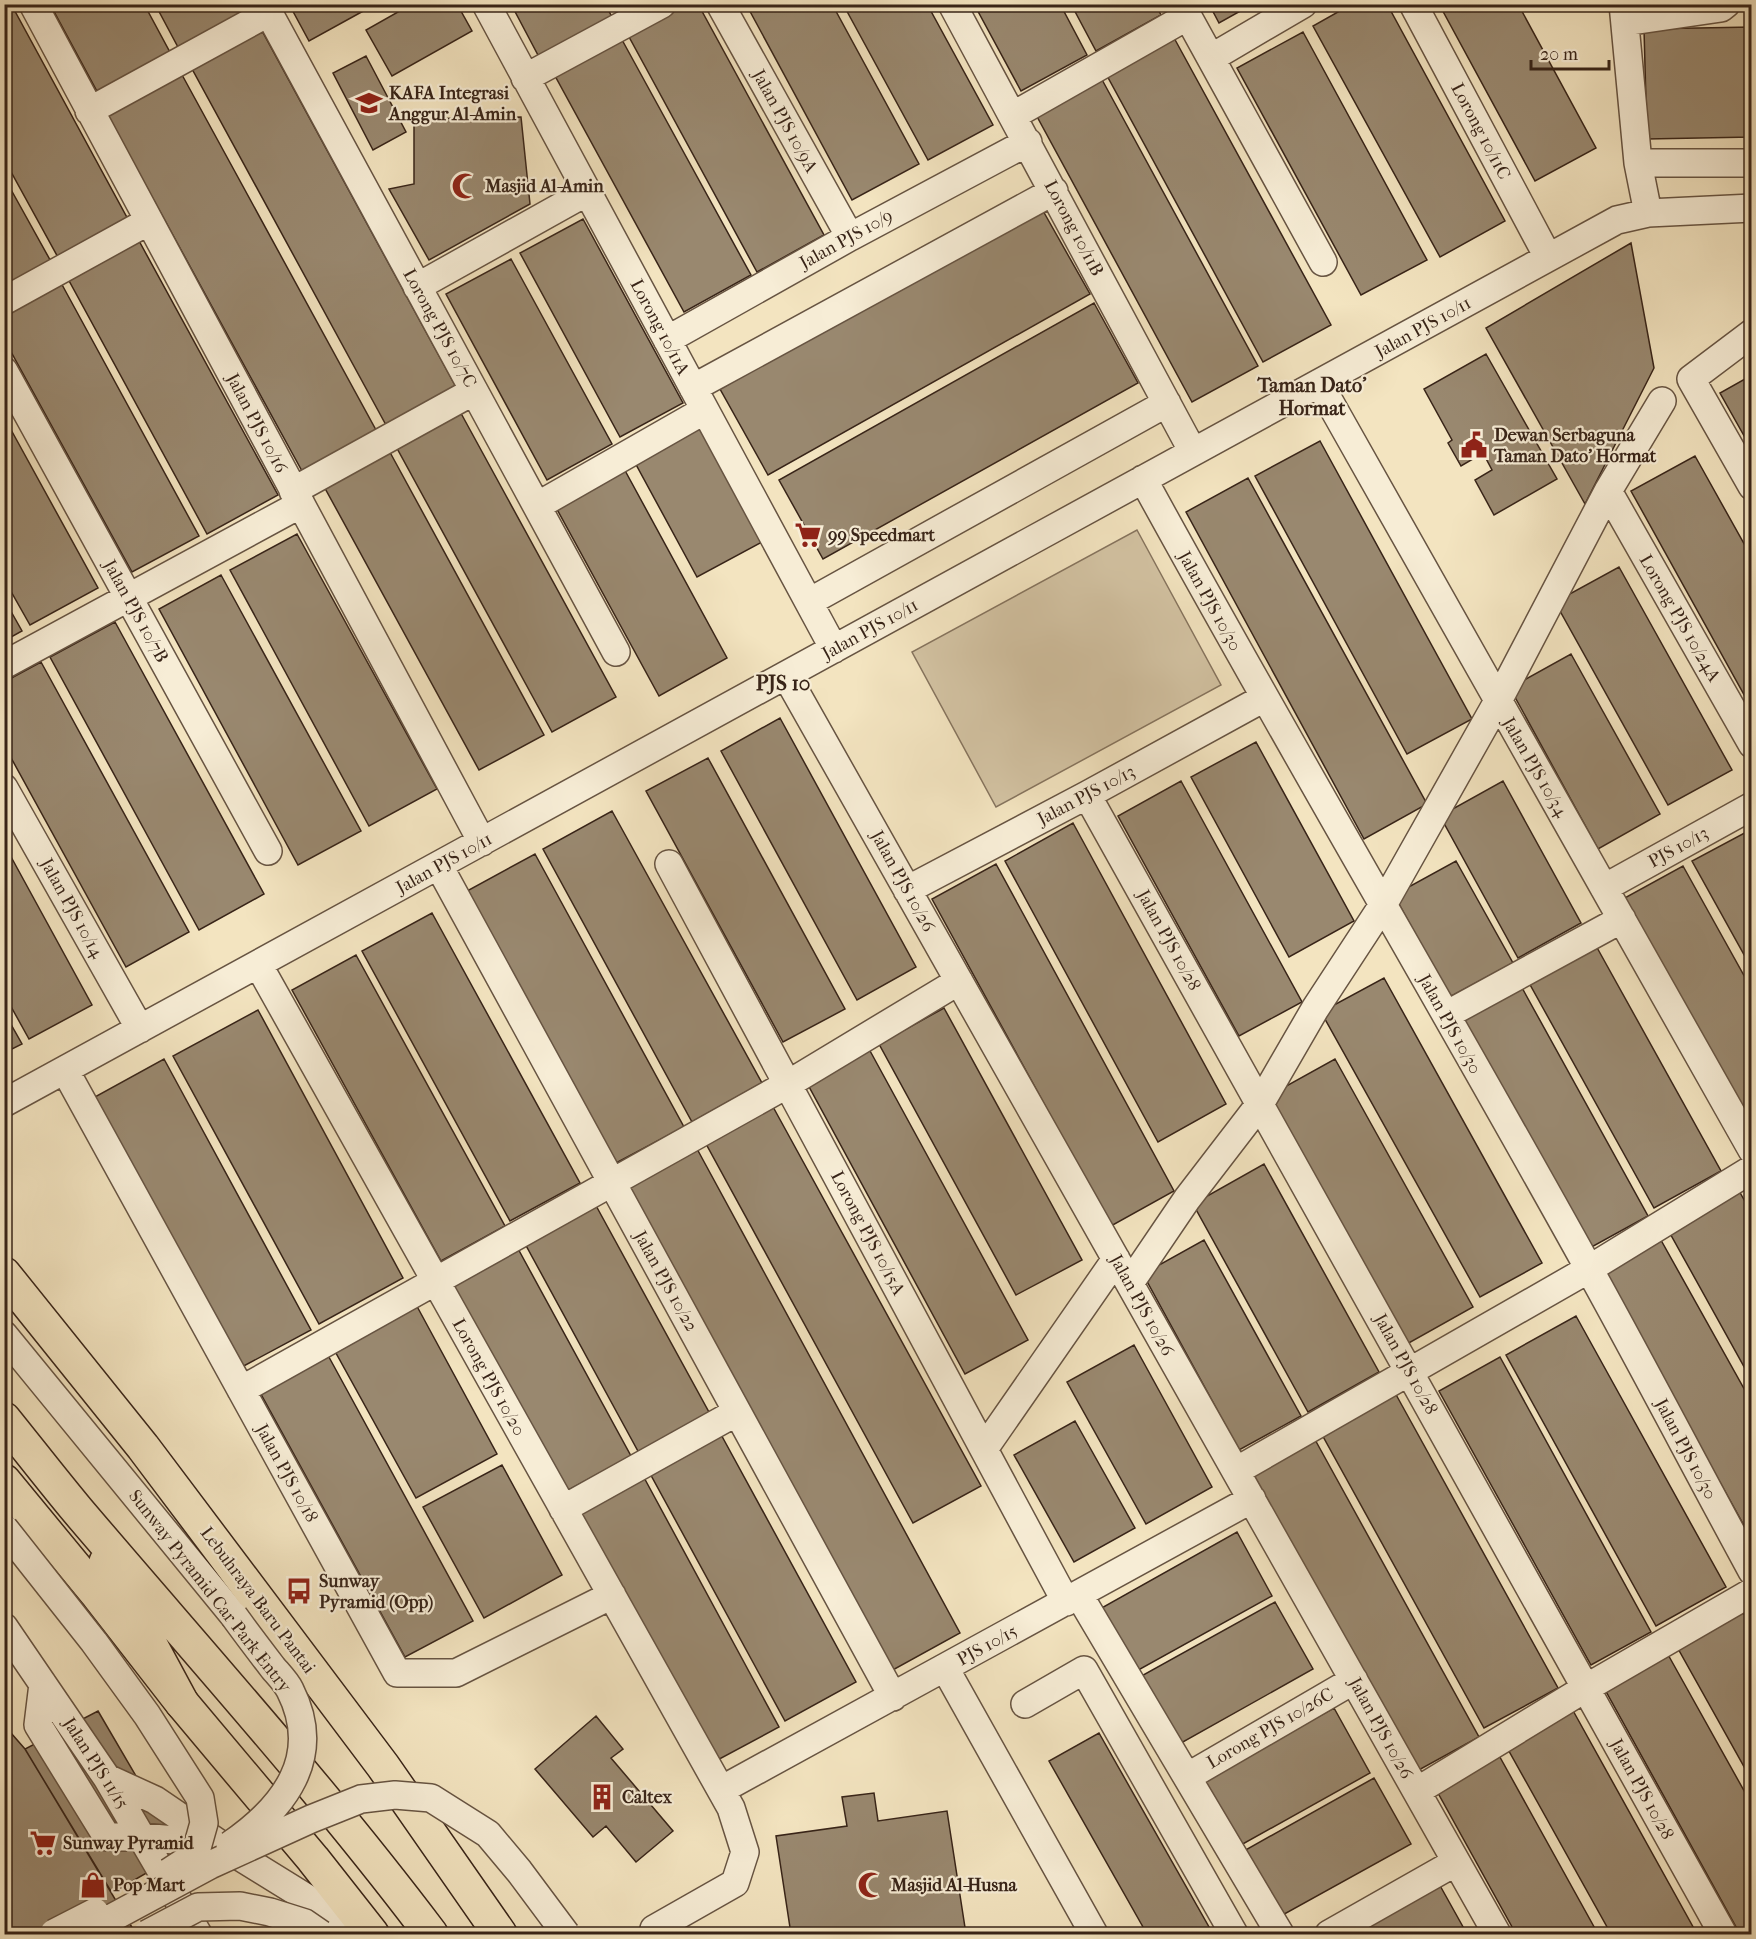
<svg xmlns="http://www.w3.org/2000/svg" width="1756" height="1939" font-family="'IM FELL French Canon',serif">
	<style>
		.green { fill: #d3c3a3; stroke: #86745e; stroke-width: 1.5 }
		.building { fill: #99886f; stroke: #382418; stroke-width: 1.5 }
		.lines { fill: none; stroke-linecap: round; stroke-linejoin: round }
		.minor-casing { stroke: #675442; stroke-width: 30 }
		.major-casing { stroke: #382418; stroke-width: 36 }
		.highway-casing { stroke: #382418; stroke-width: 36 }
		.minor { stroke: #f7edd6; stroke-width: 27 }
		.major { stroke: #f3e4c0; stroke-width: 33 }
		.highway { stroke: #f3e4c0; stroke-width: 33 }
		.minor-bridge-casing { stroke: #675442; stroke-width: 30; stroke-linecap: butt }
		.minor-bridge { stroke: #f7edd6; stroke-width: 27 }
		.labels { text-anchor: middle; stroke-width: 4.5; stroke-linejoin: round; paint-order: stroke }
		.poi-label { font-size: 18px; font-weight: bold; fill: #382418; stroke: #f7edd6; text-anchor: start }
		.street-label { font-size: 18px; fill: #382418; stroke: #f7edd6 }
		.neighbourhood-label { font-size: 20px; font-weight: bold; fill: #382418; stroke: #f7edd6 }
		.quarter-label { font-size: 21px; font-weight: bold; fill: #382418; stroke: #f7edd6 }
	</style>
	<rect width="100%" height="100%" fill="#f3e4c0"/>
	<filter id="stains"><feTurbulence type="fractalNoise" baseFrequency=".00333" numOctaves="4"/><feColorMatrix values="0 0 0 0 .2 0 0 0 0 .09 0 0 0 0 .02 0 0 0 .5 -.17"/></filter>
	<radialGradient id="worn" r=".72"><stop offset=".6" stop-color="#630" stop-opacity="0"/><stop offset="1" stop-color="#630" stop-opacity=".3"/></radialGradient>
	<path class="green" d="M1137 530 1221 685 996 807 912 652Z"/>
	<path class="building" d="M4 4H11L130 223 60 261 4 159Z
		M50 4H144L172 56 99 95Z
		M155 4H249L252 10 179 49Z
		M289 4H376L309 41Z
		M412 4H457L472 31 392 76 366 30Z
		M511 4H605L612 17 539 57Z
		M615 4H635L620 13Z
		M683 4H698L824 235 757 272 628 35Z
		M746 4H832L919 164 852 200Z
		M843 4H927L993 125 928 160Z
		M974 4H1060L1087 55 1021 91Z
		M1071 4H1155L1161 15 1096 51Z
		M1209 4H1253L1219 23Z
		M1352 4H1387L1505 221 1440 257 1313 26Z
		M1439 4H1518L1596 148 1535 181Z
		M1752 27V137L1647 139 1644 29Z
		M261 29 456 387 386 425 191 67Z
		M1303 32 1427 260 1361 295 1237 68Z
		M1173 36 1331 325 1263 362 1105 72Z
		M621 38 751 275 684 312 554 74Z
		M366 56 406 132 373 150 333 73Z
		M181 73 376 430 302 471 106 113Z
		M1100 76 1258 366 1192 402 1034 111Z
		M521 117 530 204 429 260 389 189 414 184V119Z
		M4 177 54 267 4 294Z
		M1042 209 1090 294 768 475 720 389Z
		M583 219 683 403 620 437 520 253Z
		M138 239 278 495 207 534 67 277Z
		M1631 243 1654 368 1585 504 1486 328Z
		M511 259 612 444 547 480 446 294Z
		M60 281 199 536 132 572 4 339V312Z
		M1094 303 1138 383 823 559 779 480Z
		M1486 354 1557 479 1494 515 1475 480 1492 470 1483 453 1461 466 1448 443 1452 440 1424 389Z
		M1752 375V450L1720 393Z
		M457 406 616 697 552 732 393 441Z
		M4 417 98 588 30 625 4 579Z
		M699 423 764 541 697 577 633 459Z
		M1320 441 1472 719 1407 754 1255 476Z
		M386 445 544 735 479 770 321 481Z
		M1695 456 1752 558V709L1631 491Z
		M622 465 727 658 659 696 553 502Z
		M1248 478 1427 804 1364 839 1186 512Z
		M297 534 437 789 369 826 230 570Z
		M1619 567 1732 770 1668 805 1555 602Z
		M221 575 361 831 298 865 159 609Z
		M4 599 22 631 4 641Z
		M115 622 264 894 199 930 50 657Z
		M1571 654 1660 814 1598 849 1510 688Z
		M41 662 189 932 126 967 4 745V682Z
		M780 718 916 967 857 1000 721 751Z
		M1256 742 1354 921 1289 957 1191 777Z
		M708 758 845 1009 783 1042 646 791Z
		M1181 781 1302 1002 1239 1036 1118 816Z
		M1503 781 1581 923 1518 958 1440 816Z
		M612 811 762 1083 692 1122 543 849Z
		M1073 823 1226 1104 1158 1142 1005 861Z
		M1752 829V969L1692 861Z
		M4 844 92 1005 29 1039 4 994Z
		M535 854 684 1127 616 1163 467 891Z
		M1456 861 1513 963 1450 997 1394 895Z
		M996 864 1174 1191 1111 1226 932 899Z
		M1683 866 1752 990V1137L1621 900Z
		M432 913 580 1183 510 1221 362 951Z
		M1595 944 1721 1171 1654 1208 1528 981Z
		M356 955 505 1226 441 1261 292 990Z
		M1384 978 1542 1263 1480 1297 1321 1012Z
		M1521 986 1648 1216 1588 1249 1462 1019Z
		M944 1008 1082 1260 1016 1295 879 1044Z
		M258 1010 403 1278 319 1324 173 1056Z
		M4 1012 22 1044 4 1053Z
		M869 1049 1028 1340 965 1374 807 1083Z
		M164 1059 311 1330 240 1368 93 1098Z
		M1335 1059 1473 1307 1407 1344 1270 1095Z
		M772 1105 981 1486 913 1523 705 1142Z
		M696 1147 960 1633 891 1671 626 1185Z
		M1264 1164 1379 1372 1308 1412 1193 1204Z
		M1738 1189 1752 1214V1381L1667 1228Z
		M594 1202 710 1414 639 1453 523 1240Z
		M1657 1233 1752 1403V1540L1599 1265Z
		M1204 1240 1301 1416 1239 1450 1143 1274Z
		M516 1245 631 1456 565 1492 450 1280Z
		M413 1299 497 1454 416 1498 331 1344Z
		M1576 1316 1726 1587 1656 1626 1506 1355Z
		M1134 1345 1212 1487 1146 1524 1067 1382Z
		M324 1348 473 1621 405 1657 256 1385Z
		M1500 1357 1651 1632 1591 1665 1439 1391Z
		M1394 1391 1558 1688 1484 1728 1320 1431Z
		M1075 1421 1135 1528 1074 1562 1014 1455Z
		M718 1429 856 1682 785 1721 647 1468Z
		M1313 1436 1479 1737 1417 1771 1251 1470Z
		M502 1465 562 1575 484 1618 423 1507Z
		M641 1472 779 1727 712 1763 573 1509Z
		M1237 1532 1272 1596 1133 1673 1098 1610Z
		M1275 1602 1313 1669 1174 1747 1136 1679Z
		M1741 1609 1752 1627V1781L1676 1645Z
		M1666 1651 1752 1805V1932L1747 1934H1740L1603 1686Z
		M1571 1707 1697 1934H1611L1505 1744Z
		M1334 1708 1370 1773 1241 1845 1204 1779Z
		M98 1711 181 1853 112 1893 25 1749Z
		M596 1716 623 1749 611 1758 673 1831 636 1862 606 1826 593 1837 535 1769Z
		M4 1725 25 1749 136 1934H4Z
		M1099 1733 1213 1934H1147L1049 1761Z
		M1496 1750 1598 1934H1516L1433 1784Z
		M1374 1778 1411 1844 1279 1917 1242 1852Z
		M874 1793 878 1821 947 1811 966 1934H791L776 1836 847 1826 842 1797Z
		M1438 1882 1467 1934H1343Z"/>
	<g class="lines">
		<g class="minor-casing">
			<path id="minor" d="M33 4 482 842
				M264 4 616 652
				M486 4 834 649
				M720 4 850 237
				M952 4 1193 452
				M1181 4 1323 262
				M1413 4 1548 257
				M1623 4 1638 163 1648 213
				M1625 22 1721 8 1726 4
				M1211 58 1303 4
				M525 78 662 4
				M89 111 268 13
				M1014 115 1188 16
				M1638 163H1752
				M417 287 587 192
				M4 301 149 221
				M1752 333 1691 379 1752 486
				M667 340 850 237 1028 142
				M4 371 268 851
				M1319 383 1752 1150
				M693 388 1054 191
				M1143 479C1288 744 1442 1003 1588 1267 1644 1368 1697 1470 1752 1571
				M293 491 474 391
				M1608 491 1752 744
				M537 506 705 410
				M809 602 1167 403
				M4 665 301 504
				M786 675 1497 1934
				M4 788 140 1029
				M1087 795 1723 1934
				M669 864 1066 1602
				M439 866 893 1697
				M1604 888 1752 806
				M907 890 1087 795 1264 698
				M258 964 731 1808 745 1852 735 1883 654 1929 658 1934
				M1446 1015 1622 919
				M65 1070 397 1673H456L612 1595
				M4 1103 1617 220 1648 213 1752 208
				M1130 1283 1187 1199 1260 1104 1315 1009 1383 905 1498 701 1608 491 1662 401
				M4 1335 234 1616
				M241 1390 788 1084 959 981
				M984 1449 1116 1259
				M1236 1471 1589 1269 1752 1169
				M563 1509 737 1412
				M1079 1595 1280 1934
				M4 1627 107 1778 198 1934
				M945 1668 1094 1934
				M43 1684 38 1725 107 1837H142L217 1844
				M1025 1704 1084 1670 1234 1934
				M1187 1777 1354 1680
				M107 1778 155 1800 221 1845 331 1913 360 1934
				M721 1790 1252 1499
				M1417 1791 1586 1688 1752 1592
				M1329 1934 1456 1862"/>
		</g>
		<g class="major-casing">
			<path id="major" d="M4 1481 98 1595 182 1703 313 1859 372 1934"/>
		</g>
		<g class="highway-casing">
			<path id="highway" d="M4 1274 143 1447 383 1766 500 1934
				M4 1419C29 1450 53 1481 78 1511 197 1651 321 1788 431 1934
				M106 1562 182 1703"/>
		</g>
		<use href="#minor" class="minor"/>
		<use href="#major" class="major"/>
		<use href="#highway" class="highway"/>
		<g class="minor-bridge-casing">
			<path id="minor-bridge" d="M4 1528 94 1642 147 1715 200 1798 204 1823 195 1855 169 1872
				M230 1845C284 1808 324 1757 290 1690 286 1682 279 1675 273 1668 260 1651 247 1634 234 1616
				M54 1933 95 1912
				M82 1934 210 1865 311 1819 361 1799 395 1795 431 1798 488 1834 519 1871 566 1934
				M147 1934 198 1907 240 1906 270 1912 305 1923 321 1934"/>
		</g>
		<use href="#minor-bridge" class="minor-bridge"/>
	</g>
	<defs>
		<g id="school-bare" transform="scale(2.07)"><path d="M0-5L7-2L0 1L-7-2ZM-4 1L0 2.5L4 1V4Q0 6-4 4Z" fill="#8f2418" stroke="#f7edd6" stroke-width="2.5" paint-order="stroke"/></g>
		<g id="mosque-bare" transform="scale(2.07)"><path d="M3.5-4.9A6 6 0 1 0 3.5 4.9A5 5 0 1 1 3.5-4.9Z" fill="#8f2418" stroke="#f7edd6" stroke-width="2.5" paint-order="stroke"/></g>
		<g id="civic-bare" transform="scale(2.07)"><path d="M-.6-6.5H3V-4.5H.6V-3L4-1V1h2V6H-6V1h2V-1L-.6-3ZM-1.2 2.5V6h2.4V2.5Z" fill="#8f2418" stroke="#f7edd6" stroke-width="2.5" paint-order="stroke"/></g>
		<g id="supermarket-bare" transform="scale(2.07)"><path d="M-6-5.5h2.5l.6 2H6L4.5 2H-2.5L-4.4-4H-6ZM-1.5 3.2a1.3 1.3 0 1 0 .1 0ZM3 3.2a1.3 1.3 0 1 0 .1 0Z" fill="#8f2418" stroke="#f7edd6" stroke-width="2.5" paint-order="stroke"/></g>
		<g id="bus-bare" transform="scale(2.07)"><path d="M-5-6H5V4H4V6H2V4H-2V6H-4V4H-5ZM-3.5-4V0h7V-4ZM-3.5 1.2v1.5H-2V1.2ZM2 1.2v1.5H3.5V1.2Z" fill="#8f2418" stroke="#f7edd6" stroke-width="2.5" paint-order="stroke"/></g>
		<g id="building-bare" transform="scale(2.07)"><path d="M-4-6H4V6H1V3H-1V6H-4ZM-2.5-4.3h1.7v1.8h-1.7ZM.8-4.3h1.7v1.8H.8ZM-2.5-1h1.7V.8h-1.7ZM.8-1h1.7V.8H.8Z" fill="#8f2418" stroke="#f7edd6" stroke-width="2.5" paint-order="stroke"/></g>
		<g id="shop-bare" transform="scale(2.07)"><path d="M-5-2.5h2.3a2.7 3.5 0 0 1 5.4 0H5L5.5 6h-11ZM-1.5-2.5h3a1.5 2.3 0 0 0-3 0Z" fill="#8f2418" stroke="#f7edd6" stroke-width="2.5" paint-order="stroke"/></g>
	</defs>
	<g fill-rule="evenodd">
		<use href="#school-bare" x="369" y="103"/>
		<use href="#mosque-bare" x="465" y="186"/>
		<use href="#civic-bare" x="1474" y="445"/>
		<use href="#supermarket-bare" x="808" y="535"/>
		<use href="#bus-bare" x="299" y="1591"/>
		<use href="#building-bare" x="602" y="1797"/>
		<use href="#supermarket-bare" x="43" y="1843"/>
		<use href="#shop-bare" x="93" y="1885"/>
		<use href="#mosque-bare" x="871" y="1885"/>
	</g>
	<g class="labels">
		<g class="poi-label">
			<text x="389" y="99">KAFA Integrasi<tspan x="389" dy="21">Anggur Al-Amin</tspan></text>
			<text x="485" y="192">Masjid Al-Amin</text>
			<text x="1494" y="441">Dewan Serbaguna<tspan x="1494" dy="21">Taman Dato' Hormat</tspan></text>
			<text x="828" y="541">99 Speedmart</text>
			<text x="319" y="1587">Sunway<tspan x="319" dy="21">Pyramid (Opp)</tspan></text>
			<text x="622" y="1803">Caltex</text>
			<text x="63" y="1849">Sunway Pyramid</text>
			<text x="113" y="1891">Pop Mart</text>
			<text x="891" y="1891">Masjid Al-Husna</text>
		</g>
		<g class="street-label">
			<text transform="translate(785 121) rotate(61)" y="6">Jalan PJS 10/9A</text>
			<text transform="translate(1481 131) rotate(62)" y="6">Lorong 10/11C</text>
			<text transform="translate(1074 228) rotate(62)" y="6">Lorong 10/11B</text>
			<text transform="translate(846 239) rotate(-29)" y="6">Jalan PJS 10/9</text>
			<text transform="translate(660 327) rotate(62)" y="6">Lorong 10/11A</text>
			<text transform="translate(1423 327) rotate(-29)" y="6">Jalan PJS 10/11</text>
			<text transform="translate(440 328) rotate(61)" y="6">Lorong PJS 10/7C</text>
			<text transform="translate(257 423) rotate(62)" y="6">Jalan PJS 10/16</text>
			<text transform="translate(1210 601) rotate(61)" y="6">Jalan PJS 10/30</text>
			<text transform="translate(136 611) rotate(61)" y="6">Jalan PJS 10/7B</text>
			<text transform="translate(1680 618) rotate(60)" y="6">Lorong PJS 10/24A</text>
			<text transform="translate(870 629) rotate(-29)" y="6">Jalan PJS 10/11</text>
			<text transform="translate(1535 767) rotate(60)" y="6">Jalan PJS 10/34</text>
			<text transform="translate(1086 795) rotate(-28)" y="6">Jalan PJS 10/13</text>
			<text transform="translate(1678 847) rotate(-29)" y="6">PJS 10/13</text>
			<text transform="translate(444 863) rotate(-29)" y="6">Jalan PJS 10/11</text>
			<text transform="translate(903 881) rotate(61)" y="6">Jalan PJS 10/26</text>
			<text transform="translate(72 908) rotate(61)" y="6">Jalan PJS 10/14</text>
			<text transform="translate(1169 940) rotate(61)" y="6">Jalan PJS 10/28</text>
			<text transform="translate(1450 1024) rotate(61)" y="6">Jalan PJS 10/30</text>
			<text transform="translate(868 1233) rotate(62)" y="6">Lorong PJS 10/15A</text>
			<text transform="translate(666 1281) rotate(61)" y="6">Jalan PJS 10/22</text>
			<text transform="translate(1142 1305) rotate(61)" y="6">Jalan PJS 10/26</text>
			<text transform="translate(1406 1364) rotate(61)" y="6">Jalan PJS 10/28</text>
			<text transform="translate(489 1377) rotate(61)" y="6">Lorong PJS 10/20</text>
			<text transform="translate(1686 1449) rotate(62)" y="6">Jalan PJS 10/30</text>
			<text transform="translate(287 1473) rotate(61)" y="6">Jalan PJS 10/18</text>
			<text transform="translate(210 1591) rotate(52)" y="6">Sunway Pyramid Car Park Entry</text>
			<text transform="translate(258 1600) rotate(53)" y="6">Lebuhraya Baru Pantai</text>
			<text transform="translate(987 1645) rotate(-29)" y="6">PJS 10/15</text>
			<text transform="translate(1270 1728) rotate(-30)" y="6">Lorong PJS 10/26C</text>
			<text transform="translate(1381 1728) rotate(61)" y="6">Jalan PJS 10/26</text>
			<text transform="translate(96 1763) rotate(57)" y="6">Jalan PJS 11/15</text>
			<text transform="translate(1642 1789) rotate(61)" y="6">Jalan PJS 10/28</text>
		</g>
		<g class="neighbourhood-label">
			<text x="1312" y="392">Taman Dato'<tspan x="1312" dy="23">Hormat</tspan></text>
		</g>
		<g class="quarter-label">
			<text x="783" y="690">PJS 10</text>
		</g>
	</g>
	<rect width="1756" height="1939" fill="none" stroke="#f3e4c0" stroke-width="24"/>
	<rect x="6" y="6" width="1744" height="1927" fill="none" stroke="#382418" stroke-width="3"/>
	<rect x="12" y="12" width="1732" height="1915" fill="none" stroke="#382418" stroke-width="1.5"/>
	<path d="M1531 60v9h78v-9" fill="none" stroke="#382418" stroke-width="3"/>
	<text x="1540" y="60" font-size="18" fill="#382418" stroke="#f7edd6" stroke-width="4.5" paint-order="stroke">20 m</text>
	<rect width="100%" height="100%" filter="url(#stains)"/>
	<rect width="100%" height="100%" fill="url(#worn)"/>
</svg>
